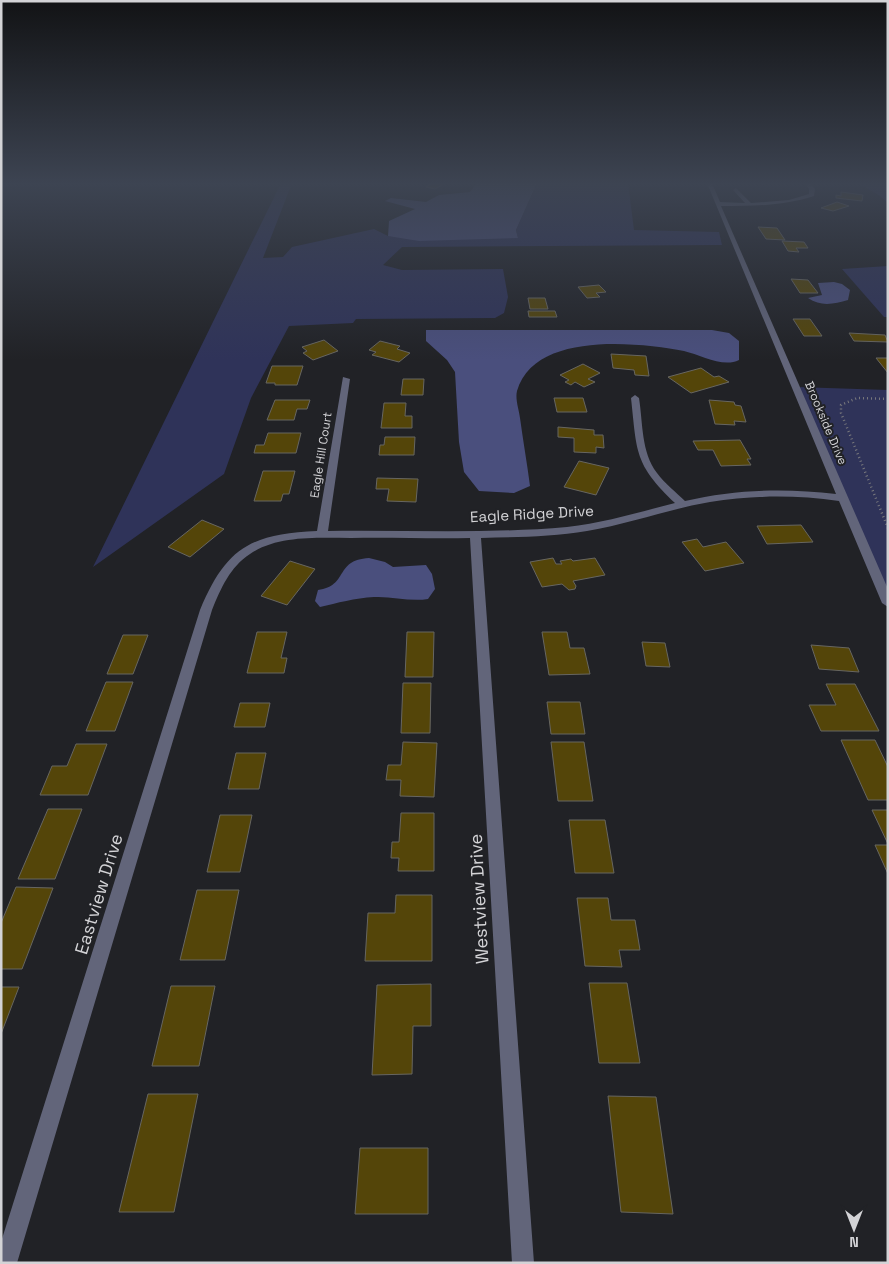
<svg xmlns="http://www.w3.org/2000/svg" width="889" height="1264" font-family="'Space Grotesk',sans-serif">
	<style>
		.green { fill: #2f3359 }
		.water { fill: #4a4f7d }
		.building { fill: #544509; stroke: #676661 }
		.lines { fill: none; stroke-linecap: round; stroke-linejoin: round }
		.path { stroke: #78787c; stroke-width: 2.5; stroke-dasharray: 1 3; stroke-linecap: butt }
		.minor { fill: #62657a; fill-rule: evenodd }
		.labels { text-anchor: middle; stroke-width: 4; stroke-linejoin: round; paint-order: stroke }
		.far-street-label { font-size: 12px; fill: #d3d3d6; stroke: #212226 }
		.street-label { font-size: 15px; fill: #d3d3d6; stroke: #212226 }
		.near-street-label { font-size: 18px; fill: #d3d3d6; stroke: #212226 }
	</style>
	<rect width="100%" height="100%" fill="#212226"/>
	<path class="green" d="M281 183H292L263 258 283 257 292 247 374 229 388 236 518 238 516 230 537 183H628L634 230 719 232 722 245 402 247 383 265 402 270 503 269 508 297 504 313 495 318 356 319 353 323 289 326 251 398 224 474 93 567Z
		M858 183H888V203L880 196Z
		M888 266V317H884L842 269Z
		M797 387 888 390V602Z"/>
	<path class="water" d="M477 183H537L516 230 518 238 419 241 388 236 389 221 415 209 385 201 391 198 426 202 439 195 470 192Z
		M834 282 842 284 850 290 848 300C834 304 821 307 808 298L822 295 818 283Z
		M426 330H712L729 333 739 341V360C723 368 701 355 684 351 638 342 534 331 517 391 515 399 519 410 520 418 523 440 527 463 530 486L514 493 479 491 464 472 459 442 455 372 447 360 426 341Z
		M369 558 385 562 393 567 426 565 432 574 435 589 428 599C410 602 392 596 374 597 355 598 337 603 320 607L315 601 318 590C349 586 334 560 369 558Z"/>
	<path class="building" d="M426 183H446L435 189 426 187 431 184Z
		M841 192 863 195 862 201 836 198V195L841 196Z
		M837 202 849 206 833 211 821 208Z
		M758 227 777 228 785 240 766 239Z
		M782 241 804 242 808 248H796L799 252 788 251Z
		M791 279 808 280 818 293H800Z
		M599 285 606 292 596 293 600 297 587 298 578 287Z
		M528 298H545L548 309H530Z
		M528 311H555L557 317H529Z
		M793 319H810L822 336H804Z
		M849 333 885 335 888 342 854 341Z
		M324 340 338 351 313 360 303 353 307 351 302 347Z
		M380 341 400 346 397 349 410 353 399 362 372 355 376 352 369 350Z
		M611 354 646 356 649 376 635 375 634 370 613 368Z
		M876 358H888V373Z
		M583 364 600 373 588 379 595 382 584 387 575 382 571 385 565 382 569 380 560 375Z
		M272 366H303L297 385H275V383H266Z
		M701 368 714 377 719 376 729 382 691 393 668 377Z
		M403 379H424L423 395H401Z
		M554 398H583L587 412H557Z
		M275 400H310L307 409H297L294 420H267Z
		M709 400 734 402 735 405 741 406 746 422 734 421 735 425 715 424Z
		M384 403H406L405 416H412V428H381Z
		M558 427 594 430V435H603L604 448 596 447V453L574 452V438L558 437Z
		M268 433H301L296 453H254L256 445H264Z
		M385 437H415L414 455H379L380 445H384Z
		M740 440 751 459H747L751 465 721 466 713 450H698L693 441Z
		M579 461 609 468 596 495 564 487Z
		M263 471H295L289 494H283L281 501H254Z
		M377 478 418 479 416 502 387 501 389 489H376Z
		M202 520 224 529 190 557 168 547Z
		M801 525 813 542 767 544 757 526Z
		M697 539 703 547 726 542 744 563 705 571 682 542Z
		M553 558 556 564H562L560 561 571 559 573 561 595 558 605 575 573 581 576 586 575 589 569 590 562 584 542 587 530 562Z
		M290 561 315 569 287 605 261 596Z
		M257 632H287L281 658H287L284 673H247Z
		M407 632H434L433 677H405Z
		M542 632H567L570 648H584L590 674 549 675Z
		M123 635H148L133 674H107Z
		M642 642 665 643 670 667 646 666Z
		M811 645 849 648 859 672 819 669Z
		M106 682H133L115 731H86Z
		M403 683H431L430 733H401Z
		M826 684H855L879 731H821L809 705H836Z
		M547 702H580L585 734H551Z
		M240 703H270L265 727H234Z
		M841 740H875L888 767V800H868Z
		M403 742 437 743 434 797 400 796 401 780H386L388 765H401Z
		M551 742H584L593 801H558Z
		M76 744H107L88 795H40L52 766H67Z
		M236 753H266L259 789H228Z
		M48 809H82L55 879H18Z
		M872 810H888V844Z
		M401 813H434V871H398L399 858H391L392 842H399Z
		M220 815H252L240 872H207Z
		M569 820H605L614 873H575Z
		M875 845H888V874Z
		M16 887 53 888 22 969H1V923Z
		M197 890H239L225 960H180Z
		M396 895H432V961H365L368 913H395Z
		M577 898H608L611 920H635L640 950H619L622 967 585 966Z
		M589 983H627L640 1063H599Z
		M431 984V1026H413L412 1074 372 1075 377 985Z
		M171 986H215L199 1066H152Z
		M1 987H19L1 1034Z
		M148 1094H198L174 1212H119Z
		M608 1096 656 1097 673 1214 621 1212Z
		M360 1148H428V1214H355Z"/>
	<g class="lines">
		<path class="path" d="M888 399 857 398 841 405V413L888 528"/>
		<path class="minor" d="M707 183H712L720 202 745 203 733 190 736 188 751 203 789 200 809 194V189L805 183H810L815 189 814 196C783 206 753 206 721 206L888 589V607L882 603 839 501C796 495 753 495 710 502 669 509 629 524 587 531 552 537 516 537 481 538L534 1263H512L470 538C430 539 390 537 351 538 318 538 278 535 250 554 230 567 221 588 212 610L17 1263H1V1242L200 610C226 548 250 534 317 531L343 377 350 379 328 531C408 530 488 534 567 527 604 523 639 512 675 503 634 464 637 452 631 398L635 395 639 398C643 423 641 452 657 473 665 484 676 492 685 501 735 489 786 488 836 494Z"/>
	</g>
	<linearGradient id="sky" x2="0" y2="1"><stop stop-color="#121315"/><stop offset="0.51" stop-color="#3d4452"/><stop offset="1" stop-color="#3d4452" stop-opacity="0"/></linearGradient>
	<rect width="889" height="360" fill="url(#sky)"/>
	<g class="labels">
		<g class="far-street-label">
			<text transform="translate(826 423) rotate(67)" y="4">Brookside Drive</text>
			<text transform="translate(321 455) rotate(-81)" y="4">Eagle Hill Court</text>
		</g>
		<g class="street-label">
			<text transform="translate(532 514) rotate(-3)" y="5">Eagle Ridge Drive</text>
		</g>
		<g class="near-street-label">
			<text transform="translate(99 894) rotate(-73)" y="6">Eastview Drive</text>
			<text transform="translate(479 899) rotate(-93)" y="6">Westview Drive</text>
		</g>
	</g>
	<rect width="889" height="1264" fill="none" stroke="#d3d3d6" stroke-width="5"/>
	<g transform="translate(854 1229) rotate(180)" stroke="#212226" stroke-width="4" paint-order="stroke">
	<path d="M0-4L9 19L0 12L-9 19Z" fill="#d3d3d6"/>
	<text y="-8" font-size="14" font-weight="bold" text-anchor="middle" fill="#d3d3d6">N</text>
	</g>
</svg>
